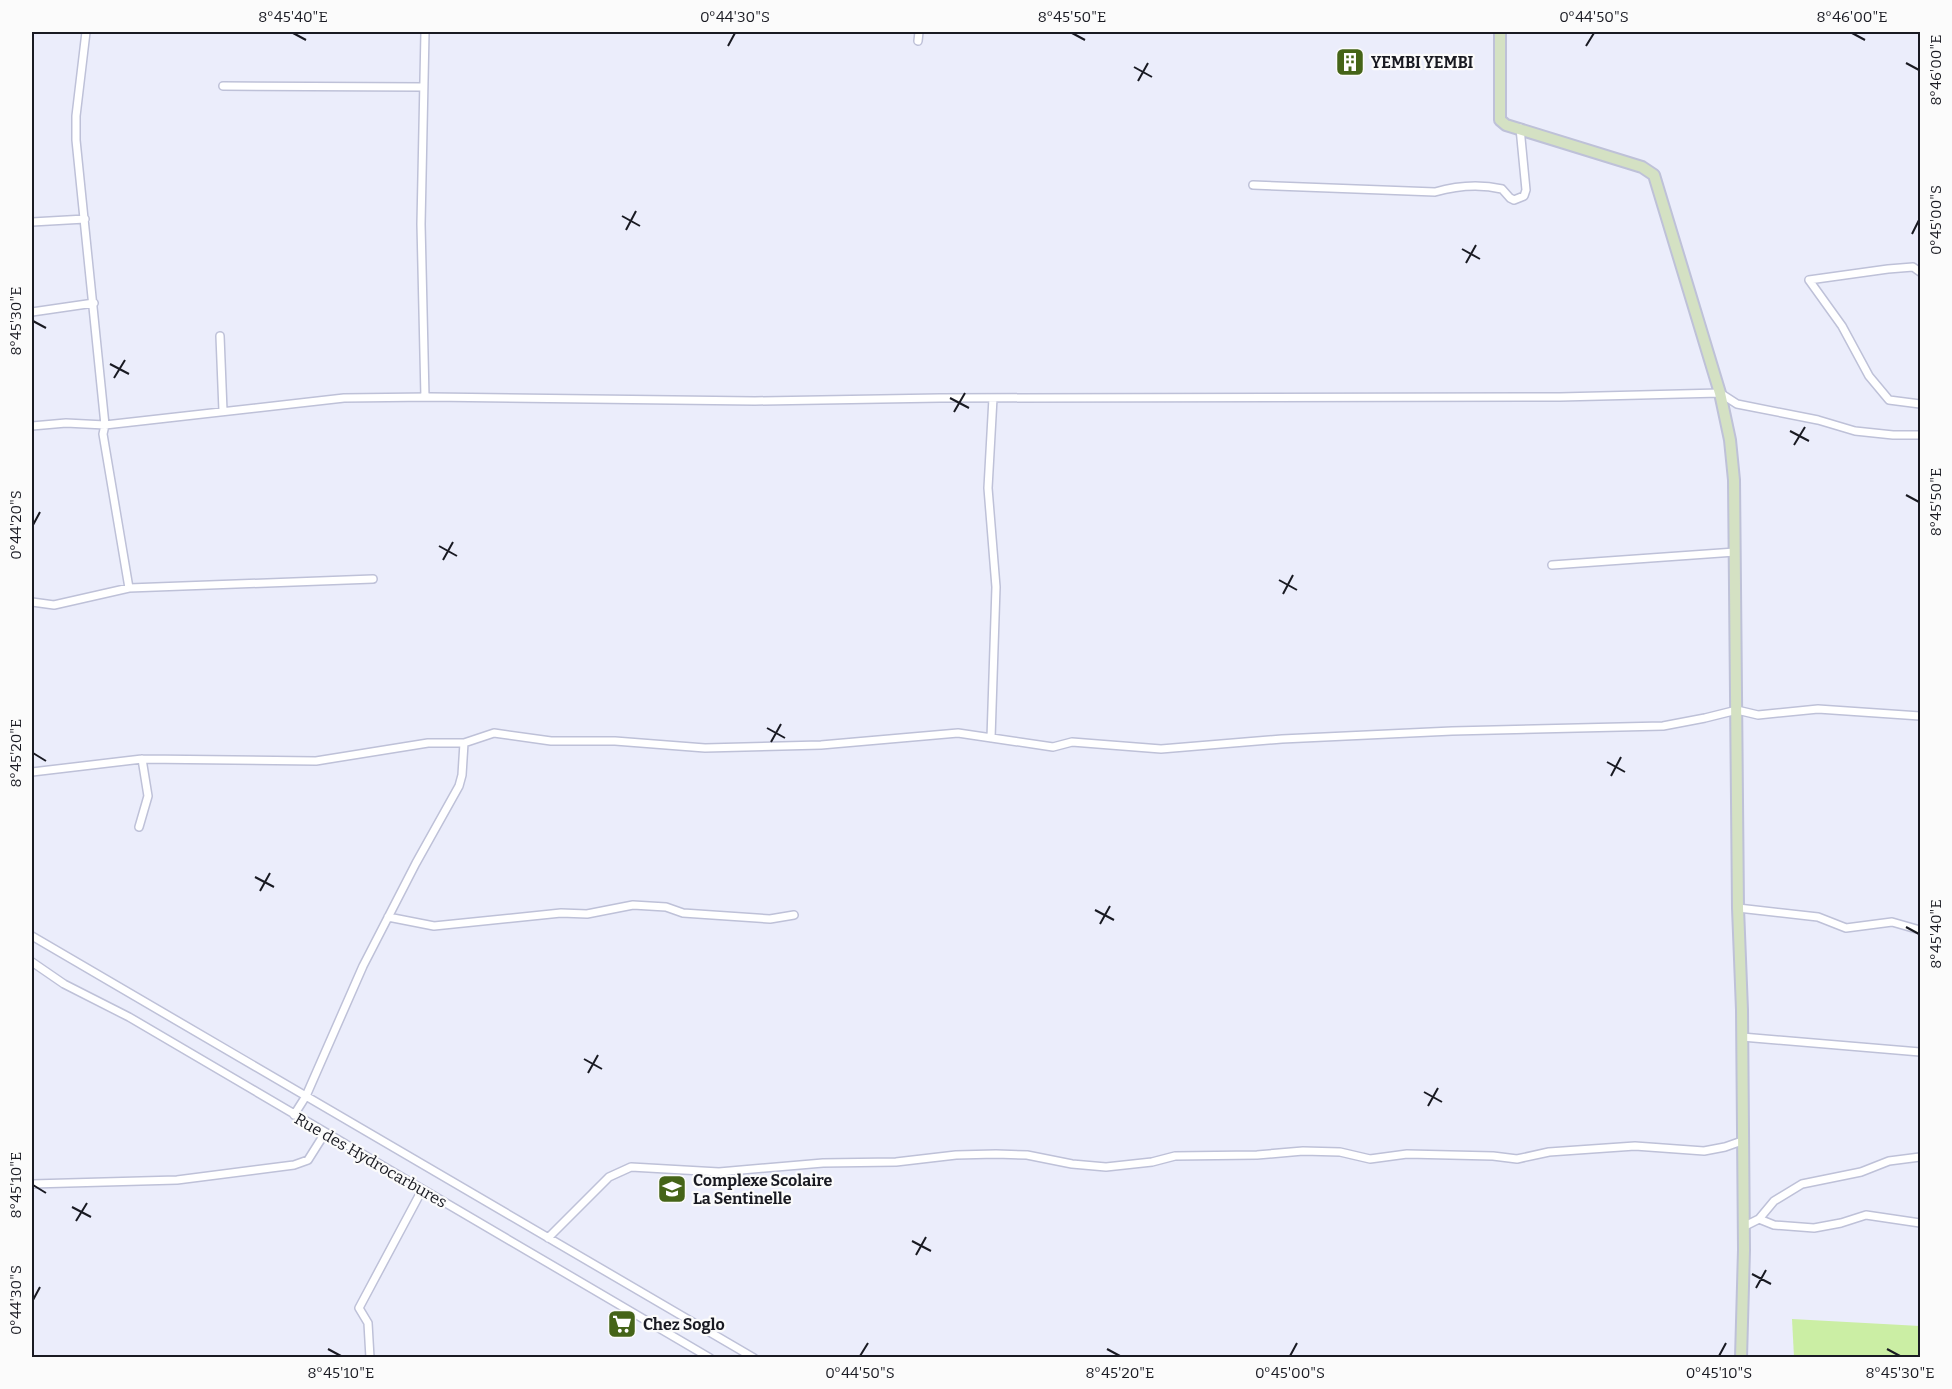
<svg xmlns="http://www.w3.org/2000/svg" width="1952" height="1389" font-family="Bitter,serif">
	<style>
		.green { fill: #cbeea4 }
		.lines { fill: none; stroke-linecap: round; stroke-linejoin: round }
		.street-casing { stroke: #bec1d8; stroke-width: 10 }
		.secondary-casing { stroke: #bec1d8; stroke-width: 14 }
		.street { stroke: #fff; stroke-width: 7 }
		.secondary { stroke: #d4e1c3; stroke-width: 10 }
		.ticks { fill: none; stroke: #191a22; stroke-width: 2 }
		.labels { text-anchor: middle; stroke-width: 4.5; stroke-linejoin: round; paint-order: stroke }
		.poi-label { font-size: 16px; font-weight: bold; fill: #191a22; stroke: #fbfbfb; text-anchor: start }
		.street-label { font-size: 16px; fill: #191a22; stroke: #fbfbfb }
		.neatline { fill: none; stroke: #191a22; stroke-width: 2 }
		.ticks-label { font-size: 15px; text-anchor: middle; fill: #191a22 }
	</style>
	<rect width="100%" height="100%" fill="#ebedfb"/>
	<path class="green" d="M1792 1319 1920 1326V1357H1794Z"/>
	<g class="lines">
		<g class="street-casing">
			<path id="street" d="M86 32 76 116V140L105 425 103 434 129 588
				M425 32 421 224 425 397
				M918 41 919 32
				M223 86 423 87
				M1253 185 1435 192C1456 186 1480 184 1502 189L1510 198 1514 200 1524 196 1526 190 1520 128
				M32 222 85 219
				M1920 272 1913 267 1888 269 1809 280 1842 326 1869 376 1889 400 1920 404
				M32 312 94 303
				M220 336 223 411
				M32 426 66 423 105 425 344 398 430 397 755 401 940 398 1560 397 1720 393 1737 404 1818 420 1855 431 1893 435H1920
				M1552 565 1735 552
				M32 602 54 605 129 588 373 579
				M991 738 996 587 988 488 993 398
				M32 772 142 759 316 761 428 743H464
				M139 827 148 796 142 759
				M1738 908 1818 917 1846 928 1892 922 1920 930
				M388 917 434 926 561 913 587 914 633 905 666 907 683 913 770 919 794 915
				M32 936 754 1358
				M32 962 64 984 129 1017 710 1358
				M1742 1037 1920 1052
				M294 1115 306 1096 363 966 416 863 459 786 462 775 464 743 494 733 551 741H615L705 748 821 745 958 733 1053 747 1072 742 1161 749 1282 739 1452 731 1663 726 1705 718 1737 710 1758 715 1818 709 1920 716
				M32 1184 177 1180 294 1165 308 1160 325 1133
				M1759 1219 1774 1225 1814 1228 1841 1223 1866 1215 1920 1223
				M1743 1227 1759 1219 1774 1201 1802 1184 1861 1172 1889 1161 1920 1157
				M548 1238 609 1177 631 1167 719 1172 823 1163 896 1162 956 1155 996 1154 1027 1155 1072 1164 1106 1167 1152 1162 1175 1156 1257 1155 1303 1151 1340 1152 1370 1159 1407 1154 1493 1156 1517 1159 1549 1152 1635 1146 1704 1151 1725 1147 1742 1141
				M370 1358 368 1323 359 1308 422 1190"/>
		</g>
		<g class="secondary-casing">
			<path id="secondary" d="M1500 32V120L1506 125 1642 167 1654 175 1720 393 1730 440 1734 480 1738 908 1742 1010 1744 1250 1741 1358"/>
		</g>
		<use href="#street" class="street"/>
		<use href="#secondary" class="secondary"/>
	</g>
	<path class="ticks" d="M293 33 306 40M1072 33 1085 40M1852 33 1865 40M728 46 735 33M1586 46 1594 33M1906 63 1919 70M1134 67 1152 77M1138 81 1148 63M622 216 640 226M626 230 636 211M1912 234 1919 220M1462 249 1480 259M1466 263 1476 245M33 321 46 328M110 364 129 374M114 378 125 360M950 398 969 408M954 412 965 393M1790 431 1809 441M1794 445 1805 427M1906 495 1919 502M33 525 40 512M439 546 457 556M443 560 453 542M1279 580 1297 590M1283 594 1293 575M767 728 785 738M771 742 781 724M33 753 46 761M1607 762 1625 772M1611 776 1621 757M255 877 274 887M260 891 270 873M1095 910 1114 920M1100 924 1110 906M1906 927 1919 934M584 1059 602 1069M588 1073 598 1055M1424 1092 1442 1102M1428 1106 1438 1088M33 1185 46 1193M72 1207 91 1217M76 1221 87 1203M912 1241 931 1251M916 1255 926 1237M1752 1274 1771 1284M1756 1288 1766 1270M33 1300 40 1287M328 1349 341 1356M1107 1349 1120 1356M1887 1349 1900 1356M860 1356 868 1343M1290 1356 1297 1343M1719 1356 1726 1343"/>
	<defs>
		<g id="building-square" transform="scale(1.5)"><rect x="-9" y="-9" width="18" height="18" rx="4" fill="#456418" stroke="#fbfbfb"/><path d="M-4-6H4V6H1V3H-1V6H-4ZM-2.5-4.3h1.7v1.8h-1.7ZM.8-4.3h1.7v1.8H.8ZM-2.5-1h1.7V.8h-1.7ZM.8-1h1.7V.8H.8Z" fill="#fff"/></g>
		<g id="school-square" transform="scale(1.5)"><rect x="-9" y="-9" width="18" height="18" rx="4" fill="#456418" stroke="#fbfbfb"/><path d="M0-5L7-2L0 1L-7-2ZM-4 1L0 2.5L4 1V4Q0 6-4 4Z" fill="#fff"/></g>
		<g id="supermarket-square" transform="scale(1.5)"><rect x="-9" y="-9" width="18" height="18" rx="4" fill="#456418" stroke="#fbfbfb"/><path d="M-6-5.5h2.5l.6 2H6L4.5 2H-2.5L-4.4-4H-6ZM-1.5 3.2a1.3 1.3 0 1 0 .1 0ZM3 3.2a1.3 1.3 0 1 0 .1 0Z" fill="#fff"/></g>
	</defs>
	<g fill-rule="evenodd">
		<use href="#building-square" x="1350" y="62"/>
		<use href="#school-square" x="672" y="1189"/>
		<use href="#supermarket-square" x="622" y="1324"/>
	</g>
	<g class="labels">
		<g class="poi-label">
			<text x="1371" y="68">YEMBI YEMBI</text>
			<text x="693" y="1186">Complexe Scolaire<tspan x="693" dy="18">La Sentinelle</tspan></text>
			<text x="643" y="1330">Chez Soglo</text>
		</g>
		<g class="street-label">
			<text transform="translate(371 1160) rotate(30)" y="6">Rue des Hydrocarbures</text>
		</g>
	</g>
	<rect width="1952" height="1389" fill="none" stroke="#fbfbfb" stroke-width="66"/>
	<rect x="33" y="33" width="1886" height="1323" class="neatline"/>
	<g class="ticks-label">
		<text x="293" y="22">8°45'40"E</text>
		<text x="735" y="22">0°44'30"S</text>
		<text x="1072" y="22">8°45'50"E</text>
		<text x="1594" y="22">0°44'50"S</text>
		<text x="1852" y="22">8°46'00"E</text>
		<text transform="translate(1936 70) rotate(-90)" y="5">8°46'00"E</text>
		<text transform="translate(1936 220) rotate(-90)" y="5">0°45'00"S</text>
		<text transform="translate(16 321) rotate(-90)" y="5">8°45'30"E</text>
		<text transform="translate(1936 502) rotate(-90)" y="5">8°45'50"E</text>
		<text transform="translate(16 525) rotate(-90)" y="5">0°44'20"S</text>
		<text transform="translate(16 753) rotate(-90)" y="5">8°45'20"E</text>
		<text transform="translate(1936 934) rotate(-90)" y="5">8°45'40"E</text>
		<text transform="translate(16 1185) rotate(-90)" y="5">8°45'10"E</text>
		<text transform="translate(16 1300) rotate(-90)" y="5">0°44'30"S</text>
		<text x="341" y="1378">8°45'10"E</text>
		<text x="860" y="1378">0°44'50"S</text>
		<text x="1120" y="1378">8°45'20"E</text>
		<text x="1290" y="1378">0°45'00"S</text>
		<text x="1719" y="1378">0°45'10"S</text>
		<text x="1900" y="1378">8°45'30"E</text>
	</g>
</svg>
